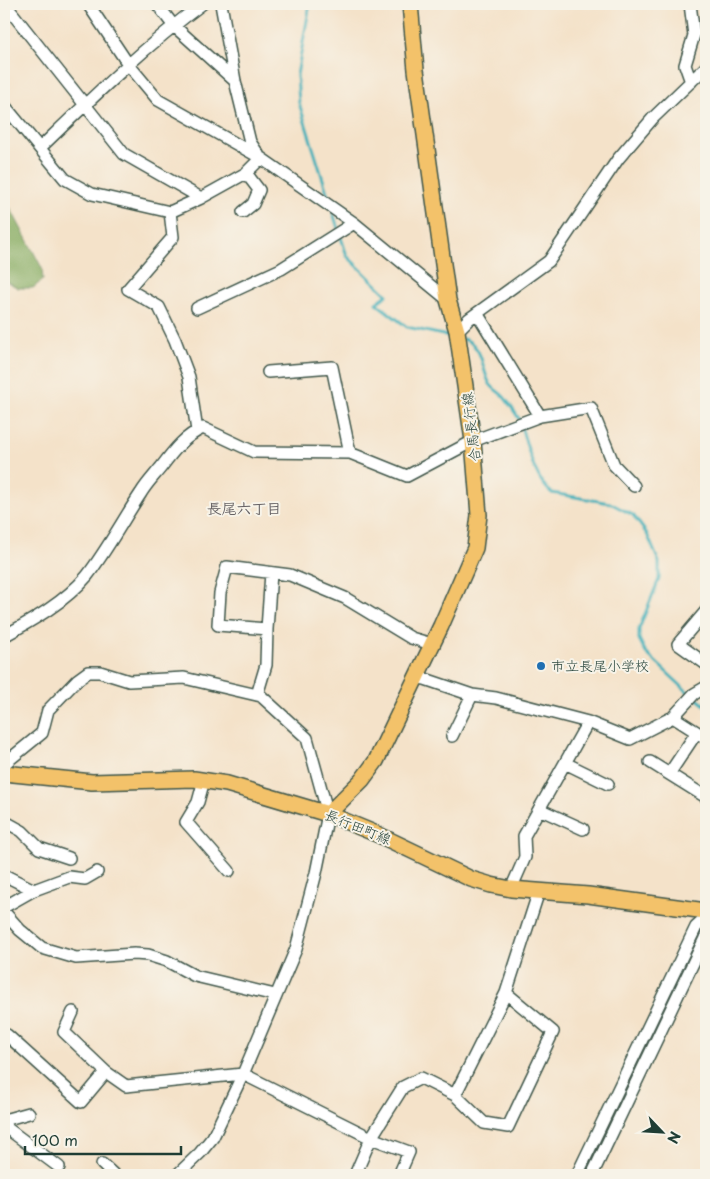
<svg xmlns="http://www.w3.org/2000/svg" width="710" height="1179" font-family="'Playpen Sans','Klee One',sans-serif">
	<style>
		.forest { fill: #86ab60; stroke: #52744a }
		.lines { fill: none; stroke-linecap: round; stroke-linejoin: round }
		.stream { stroke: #40b0ba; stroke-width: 3 }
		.minor-casing { stroke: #3f564a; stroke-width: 14 }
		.major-casing { stroke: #3f564a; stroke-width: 18 }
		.minor { stroke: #fff; stroke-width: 11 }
		.major { stroke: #f3c26a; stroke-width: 15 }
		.poi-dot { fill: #1f6fb2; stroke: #f7f3e8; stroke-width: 2 }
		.labels { text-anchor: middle; stroke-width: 4; stroke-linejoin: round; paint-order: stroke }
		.street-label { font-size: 14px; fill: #1f3d34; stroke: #f7f3e8 }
		.poi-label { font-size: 14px; fill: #1f3d34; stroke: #f7f3e8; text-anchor: start }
		.neighbourhood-label { font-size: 15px; font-weight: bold; fill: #676365; stroke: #f7f3e8 }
	</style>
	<rect width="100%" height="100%" fill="#f7f3e8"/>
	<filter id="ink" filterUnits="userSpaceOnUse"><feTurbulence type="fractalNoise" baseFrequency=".02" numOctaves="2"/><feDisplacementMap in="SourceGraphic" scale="10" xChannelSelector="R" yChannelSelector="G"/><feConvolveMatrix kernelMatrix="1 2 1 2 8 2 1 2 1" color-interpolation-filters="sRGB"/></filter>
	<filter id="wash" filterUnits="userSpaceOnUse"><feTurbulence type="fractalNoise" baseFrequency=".0096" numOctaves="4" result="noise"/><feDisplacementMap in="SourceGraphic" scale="20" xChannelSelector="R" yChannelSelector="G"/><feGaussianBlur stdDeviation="1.12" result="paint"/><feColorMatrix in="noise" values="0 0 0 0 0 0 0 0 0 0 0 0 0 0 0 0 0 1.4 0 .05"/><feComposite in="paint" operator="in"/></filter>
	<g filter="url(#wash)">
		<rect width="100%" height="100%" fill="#f4e2c9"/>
		<path class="forest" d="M4 196 42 268 43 280 33 288H18L4 280Z"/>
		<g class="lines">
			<path class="stream" d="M310 4 297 75 299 103 330 202
				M333 213 347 256 387 295 376 303 407 327 452 337
				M463 339C484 345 481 369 490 384 494 390 500 392 504 397 510 404 515 413 520 420V423C527 444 534 480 552 493L610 503 633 515 647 534 659 562V579L639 629V639L646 653 690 694
				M695 697 706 706"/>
		</g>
	</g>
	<g filter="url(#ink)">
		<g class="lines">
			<g class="minor-casing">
				<path id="minor" d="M5 4 124 154 201 198
					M88 4 128 64 158 100 261 158 354 223 448 300
					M157 4 173 25 235 81
					M221 4 235 81 250 142 258 154
					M690 4 694 35 685 65 691 82
					M4 105 65 179 92 194 170 212 201 198 246 173 261 158
					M40 148C92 98 144 47 202 4
					M170 212 173 237 128 289 159 307 175 340 189 377 197 431
					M243 212 253 204 259 190 246 173
					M197 308 281 269 354 223
					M477 313 540 416
					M457 331 469 319 549 261 618 159 653 118 706 67
					M268 372 332 367 350 453
					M271 573 267 629 218 625 220 593 227 567 290 575 345 598 411 638 432 644
					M706 611 678 644 706 664
					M4 636C33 620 65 602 87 576 107 550 123 520 141 493 147 483 155 475 162 466 174 450 185 436 203 428L254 452 350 453 407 476 473 441 540 416 591 408 614 465 634 486
					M416 678 425 679 472 695 496 698 588 722 630 739 673 717 706 738
					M257 695 266 665 267 629
					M673 717 694 694 706 687
					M452 736 472 695
					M650 762 706 797
					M565 763 608 784
					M4 764 42 733 48 710 77 680 88 672H100L129 681 184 678 261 696 307 738 328 814 316 873 296 949 243 1074 213 1137 200 1153 177 1175
					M669 774 697 732
					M204 780 198 802 186 822 229 871
					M539 809 583 829
					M4 821 22 831 39 848 69 858
					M4 875 34 890 4 907
					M511 889 525 857 524 836 588 722
					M34 890 69 877 85 879 97 872
					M4 912 20 930 42 948 76 958 134 954 148 955 167 961 195 976 275 995
					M73 1012 64 1032 106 1072
					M7 1035 81 1102 106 1072 126 1086 243 1074 371 1138 403 1087 421 1078 455 1095 506 993 539 891
					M455 1095 484 1123 508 1127 553 1032 506 993
					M4 1120 29 1113
					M4 1126 59 1167
					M102 1164 114 1175
					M355 1175 371 1138 409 1152 399 1175
					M577 1175 696 927 706 918
					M592 1175 706 936"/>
			</g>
			<g class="major-casing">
				<path id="major" d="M4 773 92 782 194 779 227 784 328 814 379 835 471 879 491 885 511 889 588 895 706 911
					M328 814 362 780 376 761 441 626 475 548 479 515 473 441 457 331 448 300 416 70 410 4"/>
			</g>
			<use href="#minor" class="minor"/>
			<use href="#major" class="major"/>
		</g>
	</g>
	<circle class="poi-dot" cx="541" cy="666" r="5"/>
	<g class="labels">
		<g class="street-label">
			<text transform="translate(471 427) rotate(-97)" y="5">合馬長行線</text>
			<text transform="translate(358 827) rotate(22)" y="5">長行田町線</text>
		</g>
		<g class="poi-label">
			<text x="551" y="671">市立長尾小学校</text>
		</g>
		<g class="neighbourhood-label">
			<text x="244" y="514">長尾六丁目</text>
		</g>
	</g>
	<rect width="710" height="1179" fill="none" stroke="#f7f3e8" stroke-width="20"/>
	<g transform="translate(662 1132) rotate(115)" stroke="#f7f3e8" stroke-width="4" paint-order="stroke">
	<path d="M0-4L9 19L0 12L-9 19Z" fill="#1f3d34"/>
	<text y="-8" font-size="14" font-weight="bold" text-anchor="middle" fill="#1f3d34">N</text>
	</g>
	<path d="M25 1146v8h156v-8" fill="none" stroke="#1f3d34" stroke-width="2.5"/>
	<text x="32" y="1146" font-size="15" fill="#1f3d34" stroke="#f7f3e8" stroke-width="4" paint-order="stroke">100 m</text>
</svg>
